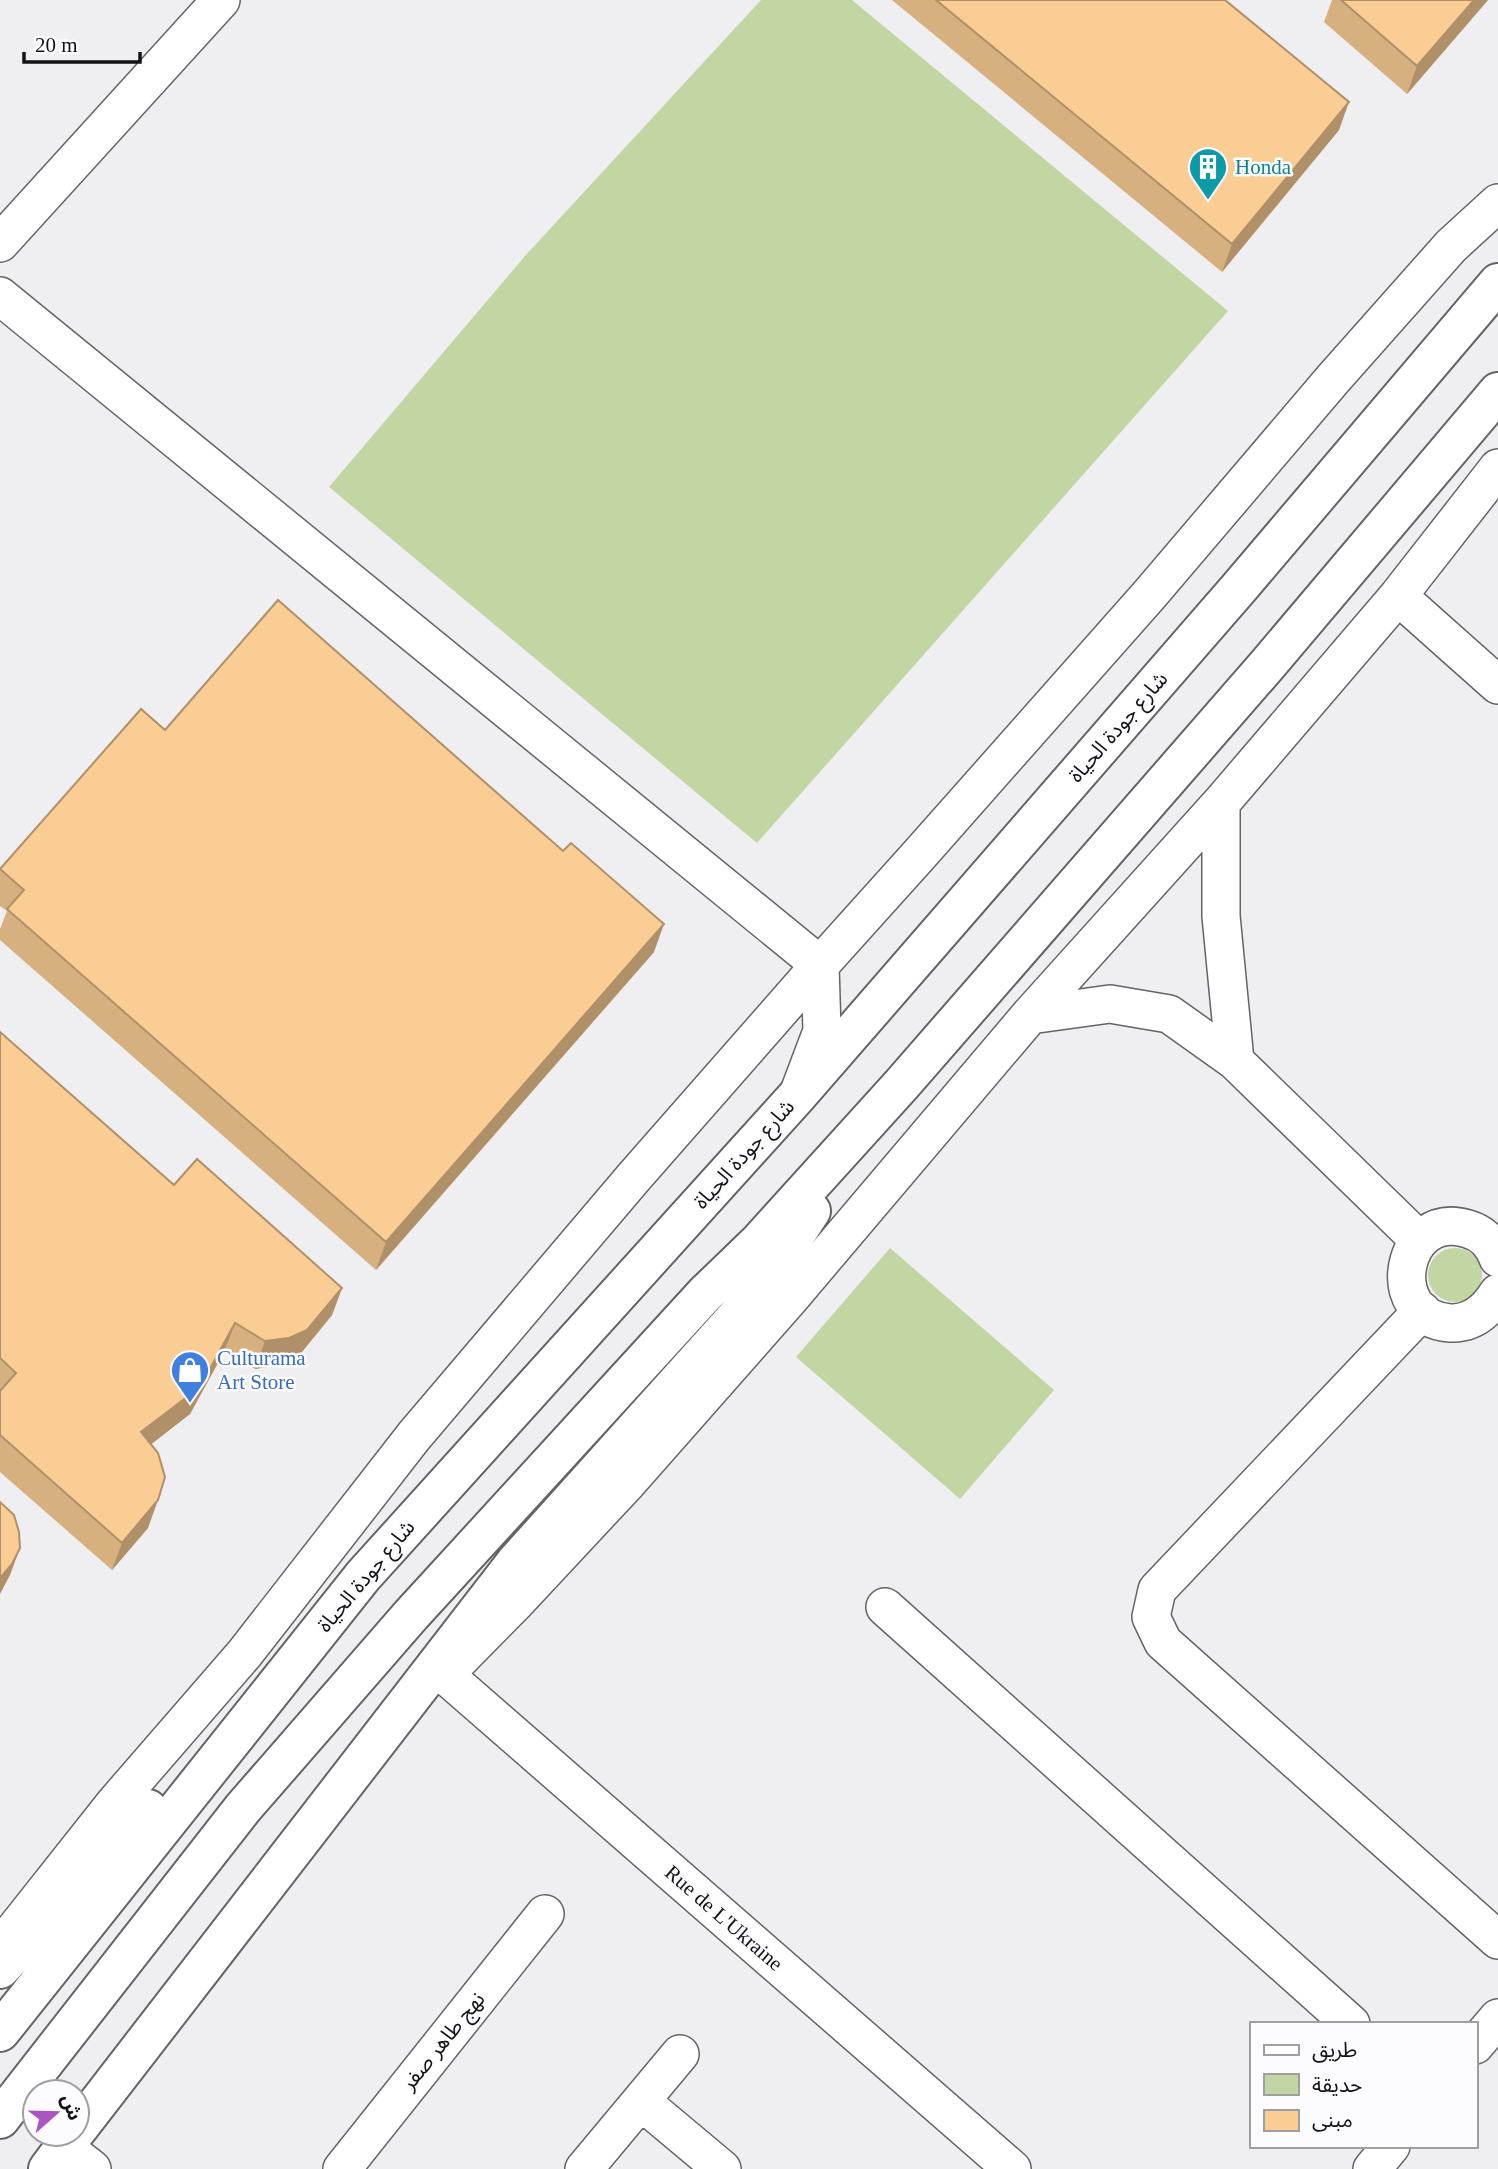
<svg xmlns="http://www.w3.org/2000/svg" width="1498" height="2169" font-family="'Times New Roman','Noto Sans Arabic',serif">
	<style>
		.green { fill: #c2d6a4 }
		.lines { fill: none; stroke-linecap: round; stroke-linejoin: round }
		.minor-casing { stroke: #646466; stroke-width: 40 }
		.trunk-casing { stroke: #646466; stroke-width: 42 }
		.minor { stroke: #fff; stroke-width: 37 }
		.trunk { stroke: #fff; stroke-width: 38 }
		.wall { fill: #d7b07f }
		.shaded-wall { fill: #af9068 }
		.building { fill: #facd94; stroke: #af9068; stroke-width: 2 }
		.labels { text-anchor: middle; stroke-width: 5; stroke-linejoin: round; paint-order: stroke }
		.culture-label { font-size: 21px; fill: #0d838f; stroke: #fcfcfe; text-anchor: start }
		.street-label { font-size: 21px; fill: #131314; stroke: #fcfcfe }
		.shop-label { font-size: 21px; fill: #366cbe; stroke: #fcfcfe; text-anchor: start }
	</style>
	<rect width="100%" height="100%" fill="#efeef1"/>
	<path class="green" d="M761 0H852L1228 311 757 843 329 487 525 256Z
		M890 1248 1054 1390 960 1499 796 1357Z
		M1428 1275a27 27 0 1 1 54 0a27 27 0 1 1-54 0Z"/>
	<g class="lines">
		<g class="minor-casing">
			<path id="minor" d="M0 243 221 0
				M0 296 820 965 822 1031 799 1092
				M1398 596 1498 685
				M1221 803V916L1235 1061
				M1030 1015 1110 1004 1169 1014 1235 1061 1419 1240
				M1498 1258C1493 1244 1482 1233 1468 1229 1400 1208 1381 1318 1450 1323 1472 1324 1487 1311 1498 1293
				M1422 1311 1157 1590 1151 1617 1163 1642 1498 1940
				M885 1607 1351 2024
				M436 1667 1012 2169
				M451 1668 515 1603 628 1482 791 1297 1030 1015 1221 803 1398 596 1498 468
				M8 1938 115 1803 245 1653 414 1436 634 1177 820 965 919 855 1150 594 1333 379 1451 246 1498 203
				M1475 2045 1498 2018
				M642 2102 722 2169
				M64 2147 92 2169
				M342 2169 545 1914
				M584 2169 680 2054
				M1372 2169 1391 2146"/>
		</g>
		<g class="trunk-casing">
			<path id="trunk" d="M0 1969 148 1809
				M0 2032 363 1576 797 1096 1238 589 1498 283
				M0 2119 243 1808 411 1615 705 1294 758 1243 902 1084 1268 664 1498 392
				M77 2130 515 1563 757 1294 811 1211
				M48 2169 74 2134"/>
		</g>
		<use href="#minor" class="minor"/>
		<use href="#trunk" class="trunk"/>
	</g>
	<path class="wall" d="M892 0H1225L1339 130 1222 272Z
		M1332 0H1488L1407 94 1324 22Z
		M165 730 654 952 376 1270 0 940V929L7 911 0 906V869Z
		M0 1032 174 1185 342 1288 332 1315 297 1358 279 1365 255 1369 225 1350 190 1414 151 1444 148 1528 112 1570 0 1472Z"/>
	<path class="shaded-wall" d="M1474 0H1488L1407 94 1417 66Z
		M1349 102 1339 130 1222 272 1232 244Z
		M664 924 654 952 376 1270 386 1242Z
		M342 1288 332 1315 297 1358 279 1365 255 1369 265 1341Z
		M235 1323 225 1350 190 1414 131 1460 141 1432Z
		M158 1500 148 1528 112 1570 122 1543Z
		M20 1548 10 1575 0 1594V1578Z"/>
	<path class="building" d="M936 0H1225L1349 102 1232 244Z
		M1341 0H1474L1417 66Z
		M278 600 563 851 571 843 664 924 386 1242 7 909 24 890 0 869 141 709 165 730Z
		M0 1032 174 1185 197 1159 342 1288 307 1330 289 1338 265 1341 235 1323 200 1387 141 1432 158 1453 165 1477 158 1500 122 1543 0 1435V1391L16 1373 0 1358Z
		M0 1502 14 1515 19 1532 20 1548 12 1564 0 1578Z"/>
	<defs>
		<g id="building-pin" transform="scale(2.0125)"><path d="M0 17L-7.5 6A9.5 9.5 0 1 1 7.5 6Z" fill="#0f9aa8" stroke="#fcfcfe"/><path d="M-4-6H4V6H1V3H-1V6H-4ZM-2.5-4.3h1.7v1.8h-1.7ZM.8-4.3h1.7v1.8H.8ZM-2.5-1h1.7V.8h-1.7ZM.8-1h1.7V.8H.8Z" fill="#fff"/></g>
		<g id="shop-pin" transform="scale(2.0125)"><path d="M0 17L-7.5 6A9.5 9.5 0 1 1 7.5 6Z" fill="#3f7fe0" stroke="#fcfcfe"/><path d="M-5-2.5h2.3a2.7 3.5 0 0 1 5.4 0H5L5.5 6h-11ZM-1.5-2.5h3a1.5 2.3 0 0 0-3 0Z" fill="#fff"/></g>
	</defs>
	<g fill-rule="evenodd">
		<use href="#building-pin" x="1208" y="167"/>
		<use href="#shop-pin" x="190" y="1370"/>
	</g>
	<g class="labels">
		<g class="culture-label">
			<text x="1235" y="174">Honda</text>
		</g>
		<g class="street-label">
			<text transform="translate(1118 727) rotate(-49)" y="7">شارع جودة الحياة</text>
			<text transform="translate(744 1154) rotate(-48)" y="7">شارع جودة الحياة</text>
			<text transform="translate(366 1576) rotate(-50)" y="7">شارع جودة الحياة</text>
			<text transform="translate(724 1918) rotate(41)" y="7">Rue de L'Ukraine</text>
			<text transform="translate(443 2041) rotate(-51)" y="7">نهج طاهر صفر</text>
		</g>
		<g class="shop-label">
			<text x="217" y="1365">Culturama<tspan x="217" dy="24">Art Store</tspan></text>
		</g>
	</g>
	<rect x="1250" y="2022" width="228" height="126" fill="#fcfcfe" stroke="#9f9fa0" stroke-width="2"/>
	<rect x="1264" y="2045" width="35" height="10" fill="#ffffff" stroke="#9f9fa0" stroke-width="2"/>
	<text x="1312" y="2057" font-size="21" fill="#131314">طريق</text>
	<rect x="1264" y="2074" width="35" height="21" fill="#c2d6a4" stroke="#9f9fa0" stroke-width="2"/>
	<text x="1312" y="2092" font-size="21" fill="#131314">حديقة</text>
	<rect x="1264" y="2110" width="35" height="21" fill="#facd94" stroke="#9f9fa0" stroke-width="2"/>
	<text x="1312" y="2127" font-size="21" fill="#131314">مبنى</text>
	<g transform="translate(56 2113) rotate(70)"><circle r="33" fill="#fcfcfe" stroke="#9f9fa0" stroke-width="2"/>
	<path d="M0-5L12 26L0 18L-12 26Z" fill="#ac54c1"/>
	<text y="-10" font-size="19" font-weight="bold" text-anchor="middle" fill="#131314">ش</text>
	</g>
	<path d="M24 52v10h116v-10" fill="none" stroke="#131314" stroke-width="3.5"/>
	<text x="35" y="52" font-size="21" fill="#131314" stroke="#fcfcfe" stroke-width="5" paint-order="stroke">20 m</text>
</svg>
